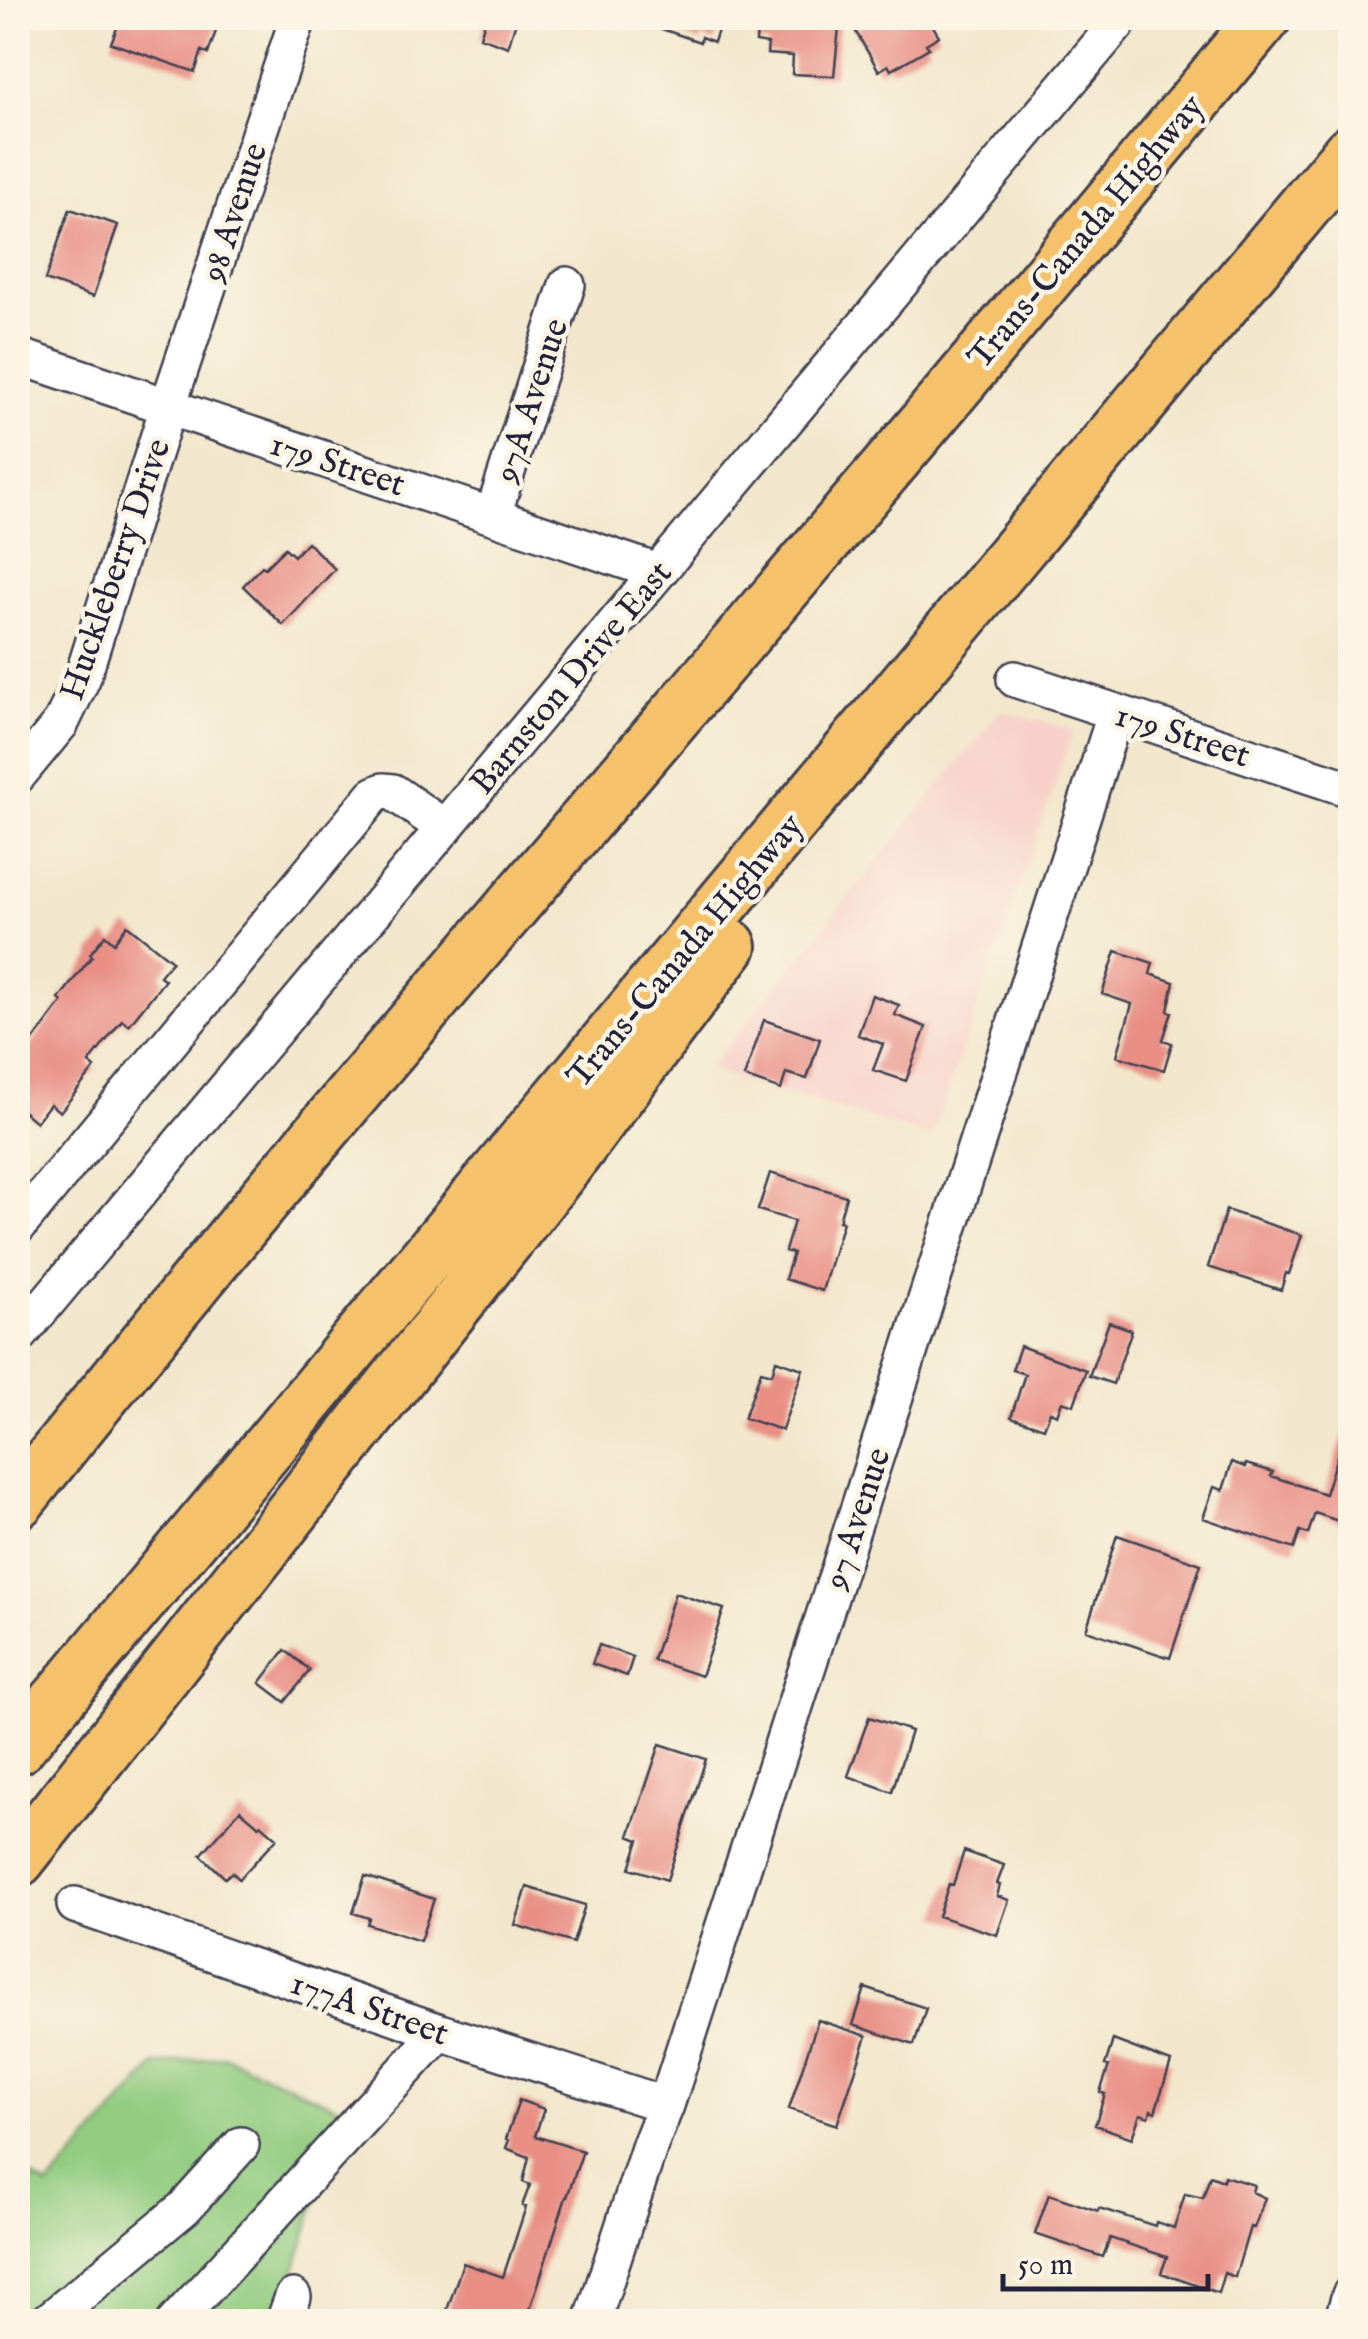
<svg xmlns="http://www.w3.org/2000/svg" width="1368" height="2339" font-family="'IM FELL English',serif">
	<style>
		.built { fill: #f7d1c9 }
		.green { fill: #92cc80; stroke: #5a775e; stroke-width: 2.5 }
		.building { fill: #e88e85 }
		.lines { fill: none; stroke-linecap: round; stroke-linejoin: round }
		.minor-casing { stroke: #414051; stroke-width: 40 }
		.highway-casing { stroke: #414051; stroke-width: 58 }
		.minor { stroke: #fff; stroke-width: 35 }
		.highway { stroke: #f5c16b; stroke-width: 52 }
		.labels { text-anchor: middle; stroke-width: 9; stroke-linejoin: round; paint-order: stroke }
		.street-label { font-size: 35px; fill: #22223b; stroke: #fcf5e5 }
	</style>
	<rect width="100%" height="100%" fill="#fcf5e5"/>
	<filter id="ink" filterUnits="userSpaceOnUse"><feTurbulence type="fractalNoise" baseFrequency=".01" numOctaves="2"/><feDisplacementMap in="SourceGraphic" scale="20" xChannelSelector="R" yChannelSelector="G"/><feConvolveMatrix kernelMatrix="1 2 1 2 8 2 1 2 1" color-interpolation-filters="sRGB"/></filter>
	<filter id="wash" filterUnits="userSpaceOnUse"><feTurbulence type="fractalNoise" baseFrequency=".0048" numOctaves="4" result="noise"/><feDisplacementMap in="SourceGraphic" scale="40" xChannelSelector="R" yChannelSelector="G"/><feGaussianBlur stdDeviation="2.25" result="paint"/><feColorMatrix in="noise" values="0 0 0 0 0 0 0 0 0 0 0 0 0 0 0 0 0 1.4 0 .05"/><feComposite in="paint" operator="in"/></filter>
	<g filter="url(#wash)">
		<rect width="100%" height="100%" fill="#f2e7cc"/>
		<path class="built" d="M1000 711 1074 730 932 1137 708 1070Z"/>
		<path class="green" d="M224 2056 345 2110 279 2321H18V2169L48 2187 155 2065Z"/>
		<g id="blocks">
			<path class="building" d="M121 18H195L218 25 208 54 202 51 195 72 111 43Z
				M486 18H517L508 47 480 37Z
				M639 18H722L714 42 701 37 700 42 638 21Z
				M758 18H840L834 76 792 74 793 56 767 54 768 44 756 42Z
				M873 18H928L939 36 926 44 929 48 891 70 888 65 879 71 854 29Z
				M70 209 118 225 93 297 45 280Z
				M307 542 335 569 283 625 243 586 262 566 265 568 285 548 294 556Z
				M127 925 172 961 160 976 165 980 129 1025 122 1020 89 1063 95 1068 60 1112 50 1104 36 1122 18 1107V1061L62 1002 59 999 92 956 90 954 105 935 114 943Z
				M1116 951 1153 963 1150 974 1174 982 1168 1011 1172 1012 1163 1040 1172 1043 1164 1070 1117 1056 1132 1004 1102 994Z
				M872 995 899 1005 895 1015 926 1027 906 1081 873 1070 883 1044 858 1035Z
				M764 1020 820 1039 807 1079 786 1073 781 1090 744 1077Z
				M770 1173 846 1196 839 1221 843 1222 822 1291 785 1279 793 1253 785 1251 794 1221 758 1210Z
				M1226 1210 1302 1235 1289 1274 1286 1273 1281 1290 1208 1267Z
				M1109 1322 1132 1330 1113 1384 1089 1376Z
				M1020 1346 1086 1370 1074 1405 1062 1401 1057 1415 1050 1412 1044 1428 1011 1417 1025 1374 1012 1370Z
				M776 1360 803 1369 782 1430 744 1418 761 1371 772 1374Z
				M1346 1428 1350 1429V1525L1315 1513 1308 1534 1300 1531 1294 1549 1203 1518 1214 1487 1223 1490 1232 1462 1245 1467 1246 1464 1273 1472 1271 1476 1325 1494Z
				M1117 1535 1201 1564 1170 1658 1086 1630Z
				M675 1593 724 1609 701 1676 653 1660Z
				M599 1645 633 1657 627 1676 592 1664Z
				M285 1650 310 1670 285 1702 260 1683Z
				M869 1717 911 1731 892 1792 848 1776Z
				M660 1744 706 1759 667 1880 630 1868 639 1840 629 1836Z
				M240 1810 259 1826 261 1824 277 1838 239 1879 232 1872 225 1878 201 1855Z
				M964 1851 1004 1865 997 1884 1000 1885 997 1896 1009 1900 997 1935 938 1916 949 1884 953 1885Z
				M365 1876 434 1899 420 1941 367 1924 369 1918 353 1913Z
				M527 1887 585 1905 573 1943 515 1925Z
				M865 1988 926 2008 914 2045 853 2025Z
				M818 2020 867 2036 837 2125 789 2109Z
				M1113 2040 1171 2062 1155 2112 1151 2110 1149 2117 1140 2114 1132 2138 1095 2125 1105 2094 1100 2092 1109 2066 1105 2065Z
				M519 2100 544 2109 535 2136 583 2151 567 2197H566L526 2322H443L463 2263 503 2277 526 2207 522 2206 530 2185 523 2182 529 2157 506 2148 509 2140 506 2139Z
				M1210 2176 1223 2181 1224 2176 1254 2185 1252 2192 1265 2198 1254 2228 1250 2227 1235 2277 1224 2273 1218 2293 1161 2273 1167 2257 1110 2238 1103 2257 1035 2234 1049 2194 1098 2211 1099 2208 1155 2226 1156 2222 1174 2228 1185 2194 1203 2198Z"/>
		</g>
	</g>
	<g filter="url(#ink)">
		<use href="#blocks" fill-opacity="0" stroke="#414051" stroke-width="2.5"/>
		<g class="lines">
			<g class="minor-casing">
				<path id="minor" d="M18 356 658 572
					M493 515 567 285
					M1015 679 1350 789
					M18 775 61 723 82 679 174 388 298 18
					M18 1226 374 795 383 791 393 792 445 828
					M18 1337 1122 18
					M75 1905 440 2032 666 2105
					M47 2322 184 2208 241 2145
					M175 2322 440 2032
					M284 2322 293 2297
					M592 2322 650 2145 666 2105 1116 712
					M1342 2322 1350 2295"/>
			</g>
			<g class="highway-casing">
				<path id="highway" d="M18 1501C321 1121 644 756 958 384 1060 262 1162 140 1264 18
					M18 1747 1350 152
					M18 1860 566 1165 730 946"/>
			</g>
			<use href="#minor" class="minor"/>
			<use href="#highway" class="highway"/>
		</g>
	</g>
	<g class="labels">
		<g class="street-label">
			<text transform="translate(233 212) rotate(-72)" y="12">98 Avenue</text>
			<text transform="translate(1085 231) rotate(-50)" y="12">Trans-Canada Highway</text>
			<text transform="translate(530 400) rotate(-72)" y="12">97A Avenue</text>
			<text transform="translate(338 463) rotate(18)" y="12">179 Street</text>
			<text transform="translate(114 569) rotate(-71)" y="12">Huckleberry Drive</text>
			<text transform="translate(570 677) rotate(-50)" y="12">Barnston Drive East</text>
			<text transform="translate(1183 734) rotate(18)" y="12">179 Street</text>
			<text transform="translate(684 950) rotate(-50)" y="12">Trans-Canada Highway</text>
			<text transform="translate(856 1518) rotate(-72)" y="12">97 Avenue</text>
			<text transform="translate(370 2007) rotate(19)" y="12">177A Street</text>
		</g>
	</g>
	<rect width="1368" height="2339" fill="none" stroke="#fcf5e5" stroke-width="60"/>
	<path d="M1003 2274v15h205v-15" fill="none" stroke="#22223b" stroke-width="5"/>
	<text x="1018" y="2274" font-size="30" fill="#22223b" stroke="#fcf5e5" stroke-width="8" paint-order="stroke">50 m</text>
</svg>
